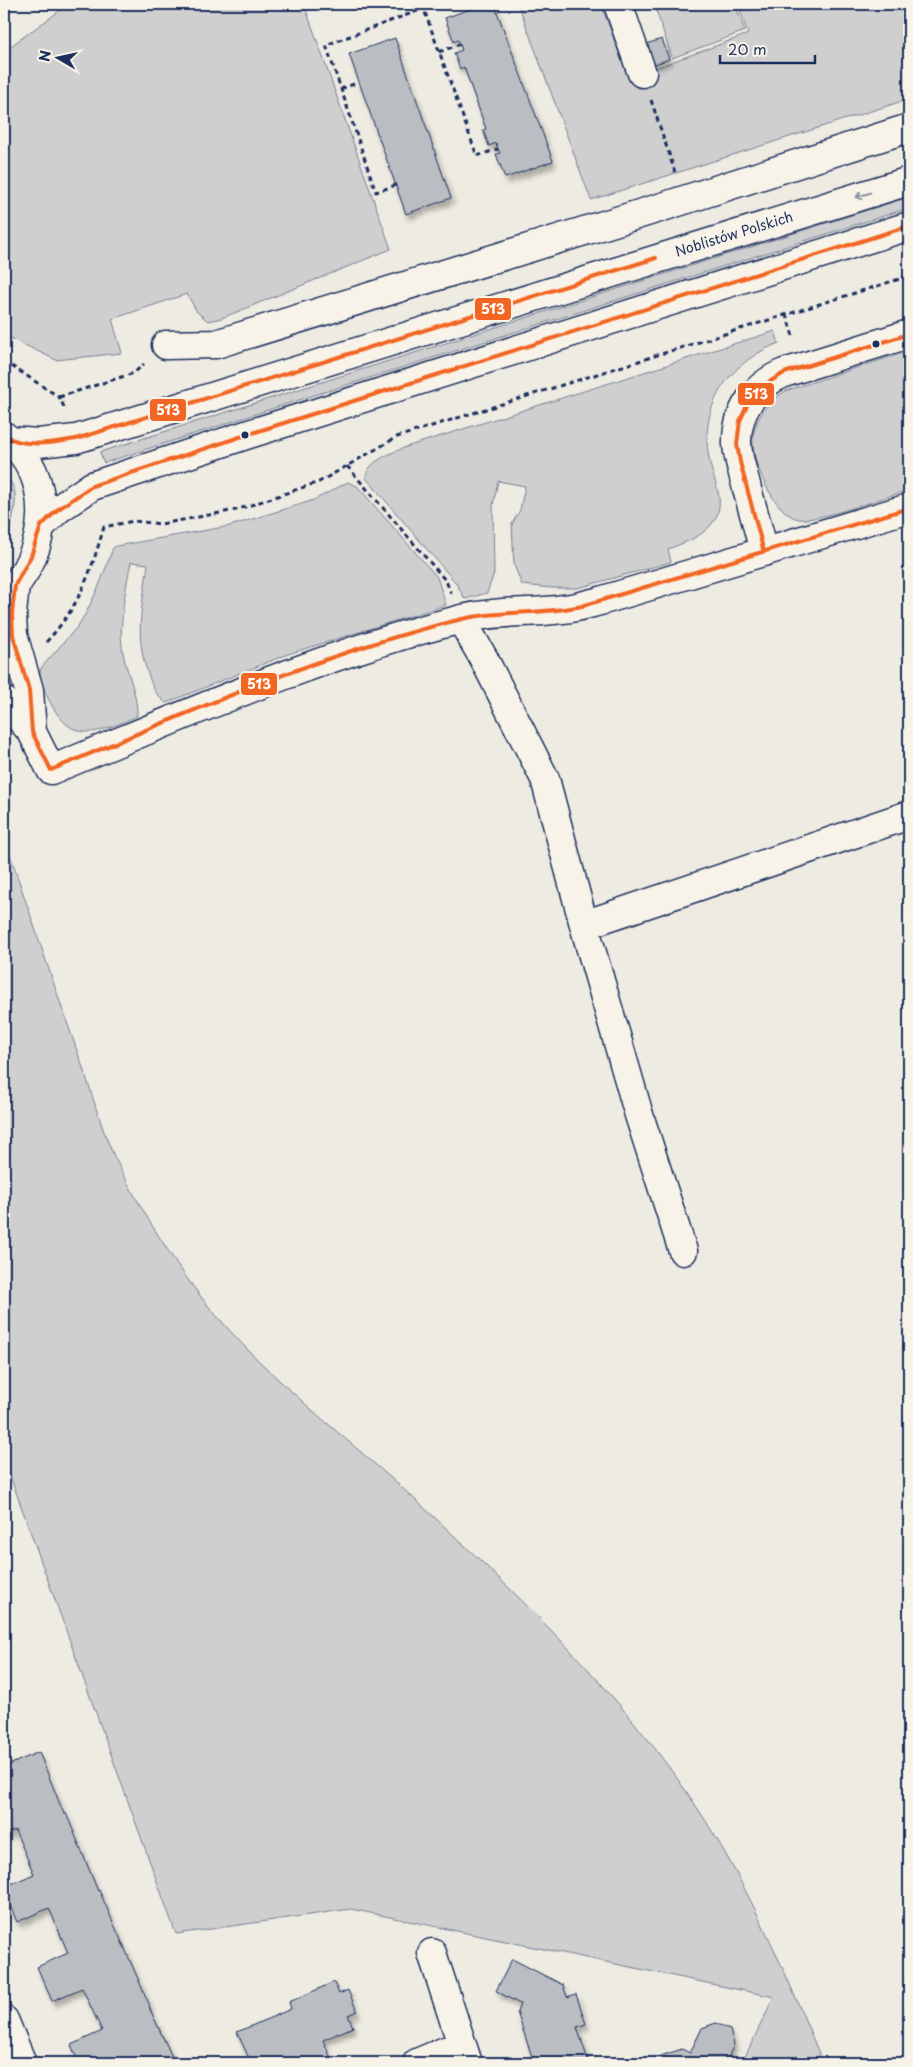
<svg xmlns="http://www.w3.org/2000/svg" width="913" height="2067" font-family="'Playpen Sans',sans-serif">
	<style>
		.green { fill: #cfcfcf; stroke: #757f96 }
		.building { fill: #babdc2; stroke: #1b2f5e; filter: url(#shadow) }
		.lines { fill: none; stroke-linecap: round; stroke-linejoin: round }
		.minor-casing { stroke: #1b2f5e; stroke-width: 31 }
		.major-casing { stroke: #1b2f5e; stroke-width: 31 }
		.path { stroke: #1b2f5e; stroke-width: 3; stroke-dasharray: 5 4; stroke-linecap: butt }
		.minor { stroke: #f7f3e8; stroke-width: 28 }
		.major { stroke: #f7f3e8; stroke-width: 28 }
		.bus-1-casing { stroke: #f7f3e8; stroke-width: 8 }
		.bus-1 { stroke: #f26522; stroke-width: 4 }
		.oneway { stroke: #8991a3 }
		.bus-dot { fill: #1b2f5e; stroke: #f7f3e8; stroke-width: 2 }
		.labels { text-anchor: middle; stroke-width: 4; stroke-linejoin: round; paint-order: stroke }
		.street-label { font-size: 14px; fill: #1b2f5e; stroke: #f7f3e8 }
		.line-badge { stroke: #f7f3e8; stroke-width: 2 }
		.badge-label { font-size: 14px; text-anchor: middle; font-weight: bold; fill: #fff }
	</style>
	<defs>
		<filter id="shadow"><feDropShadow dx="3" dy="5.5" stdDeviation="2.5" flood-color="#0004"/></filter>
	</defs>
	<rect width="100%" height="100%" fill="#eeebe2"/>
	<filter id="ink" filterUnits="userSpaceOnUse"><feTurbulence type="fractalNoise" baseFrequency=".02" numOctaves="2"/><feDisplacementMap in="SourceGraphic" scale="10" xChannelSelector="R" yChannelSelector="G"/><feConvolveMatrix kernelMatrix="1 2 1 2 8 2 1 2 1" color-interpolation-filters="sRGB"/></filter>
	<g filter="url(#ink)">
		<path class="green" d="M69 4H304L391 249 222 318 208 321 197 312 187 294 112 319 122 353 56 360 4 335V51Z
			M518 4H601L628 78 748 34 738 4H909V99L591 200Z
			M654 4H735L745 31 672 58Z
			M909 197V208L299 400 104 463 100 452Z
			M775 331 779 343C728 363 697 407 710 463 713 479 724 498 717 515 709 535 686 542 668 549L671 562 578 588H552L522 585 514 565 512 524 520 510 525 486 498 481 493 505 494 573 487 593 465 599 456 583 366 478C365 462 394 452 406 447Z
			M909 351V490C888 496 817 522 799 519 774 515 750 459 753 437 756 416 770 399 788 390Z
			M4 477C26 487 10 529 4 545Z
			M348 482 357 486 437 577 446 605 288 654 166 703C153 692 153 687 147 671 134 631 143 604 148 564L131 562C126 585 119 624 122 647 125 671 138 692 137 716 98 733 73 747 49 700 44 689 37 680 41 668L78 626 86 613 99 586 113 548 116 546 230 526 314 500Z
			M4 837C30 913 55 989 82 1065 93 1096 101 1129 115 1158 136 1201 161 1242 189 1281 256 1373 351 1439 433 1516 547 1622 661 1733 735 1871 769 1933 796 1998 823 2063H742L774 1997 351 1909 176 1934 4 1459Z"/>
		<path class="building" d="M484 4H494L553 161 505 178 496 154 500 153 498 149 496 143 489 146 483 130 486 129 464 67 460 69 454 53 462 50 460 44 458 40 454 42 445 18Z
			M395 38 451 198 406 214 349 54Z
			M662 39 669 59 653 65 646 44Z
			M39 1752 64 1814 66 1813 98 1891 99 1890 150 2006 149 2007 175 2063H79L71 2045 102 2031 82 1988 52 2001 37 1967 68 1953 49 1908 17 1922 4 1891V1887L34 1874 15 1830 4 1835V1767Z
			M512 1959 563 1985 567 1997 576 1994 586 2024 577 2027 589 2063H534L517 2012 520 2004 496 1991Z
			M334 1982 339 1994 348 1990 357 2011 348 2015 353 2027 323 2040 333 2063H251L237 2032 291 2009 289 2002Z
			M716 2023 730 2030 734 2044 728 2058 733 2060 731 2063H639L682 2049 690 2053 702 2028Z"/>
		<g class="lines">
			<g class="minor-casing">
				<path id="minor" d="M618 4 642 73
					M166 345 216 344 656 209 909 128
					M764 552C759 531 753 510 747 489 744 475 738 460 737 444 736 412 755 385 784 373L909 334
					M15 585 12 614 13 635 29 690 32 732
					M461 619 484 659 545 779 584 925 639 1115 683 1251
					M4 701 32 732 51 770C185 715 321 654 462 619 499 610 528 614 563 609 576 608 588 604 600 601L909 508
					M584 925 909 815
					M432 1953 468 2063
					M4 2020 22 2063
					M417 2063 462 2044"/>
			</g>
			<g class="major-casing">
				<path id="major" d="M4 436C57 474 50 555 4 597
					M11 441 38 443 76 439 909 181
					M41 526 57 510 92 486 249 434 909 226"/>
			</g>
			<path class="path" d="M422 4 477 156 498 149
				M439 52 460 44
				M341 89 359 82
				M651 100 675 172
				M396 185 376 192 326 45 436 4
				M786 314 794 339
				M4 361 59 397 65 409
				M59 397 134 373 144 364
				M347 466 446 581 451 593
				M46 642C80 606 90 574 104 527L134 521 161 524 236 510 319 482 397 437 909 276
				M4 796 8 791
				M907 848 909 856"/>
			<use href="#minor" class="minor"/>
			<use href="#major" class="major"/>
			<g class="bus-1-casing">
				<path id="bus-1" d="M4 436C27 448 52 443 76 439L656 258
					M764 552 740 462 737 444 740 421 749 401 764 385 784 373 909 334
					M51 770 32 732 29 690 13 635 12 614 15 585 31 556 41 526 57 510 92 486 249 434 909 226
					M51 770C185 714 320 653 462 619 501 610 542 615 582 606L909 508"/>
			</g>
			<use href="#bus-1" class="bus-1"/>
		</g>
		<defs><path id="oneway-shaft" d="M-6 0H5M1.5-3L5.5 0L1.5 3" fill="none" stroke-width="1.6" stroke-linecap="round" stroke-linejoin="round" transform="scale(1.25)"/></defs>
		<use class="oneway" href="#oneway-shaft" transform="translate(863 195) rotate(163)"/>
	</g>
	<g class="bus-dot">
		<circle cx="876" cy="344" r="4.5"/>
		<circle cx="245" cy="435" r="4.5"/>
	</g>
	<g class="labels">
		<g class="street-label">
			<text transform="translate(734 234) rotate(-17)" y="5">Noblistów Polskich</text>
		</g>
	</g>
	<g class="line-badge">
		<rect x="474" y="297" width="38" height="24" rx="5" fill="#f26522"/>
		<rect x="737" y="382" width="38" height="24" rx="5" fill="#f26522"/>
		<rect x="149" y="398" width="38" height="24" rx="5" fill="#f26522"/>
		<rect x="240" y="672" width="38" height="24" rx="5" fill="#f26522"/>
	</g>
	<g class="badge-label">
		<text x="493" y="314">513</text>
		<text x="756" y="399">513</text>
		<text x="168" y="415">513</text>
		<text x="259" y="689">513</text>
	</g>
	<rect width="913" height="2067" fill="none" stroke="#f7f3e8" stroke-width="20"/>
	<rect x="10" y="10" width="893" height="2047" fill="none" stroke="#1b2f5e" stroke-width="2" filter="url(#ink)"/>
	<g transform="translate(58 58) rotate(279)" stroke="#f7f3e8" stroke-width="4" paint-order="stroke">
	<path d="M0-4L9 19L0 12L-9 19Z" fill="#1b2f5e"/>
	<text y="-8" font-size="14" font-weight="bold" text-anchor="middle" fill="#1b2f5e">N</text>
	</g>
	<path d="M720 55v8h95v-8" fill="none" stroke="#1b2f5e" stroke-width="2.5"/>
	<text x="728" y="55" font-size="15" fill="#1b2f5e" stroke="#f7f3e8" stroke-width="4" paint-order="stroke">20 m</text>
</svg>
